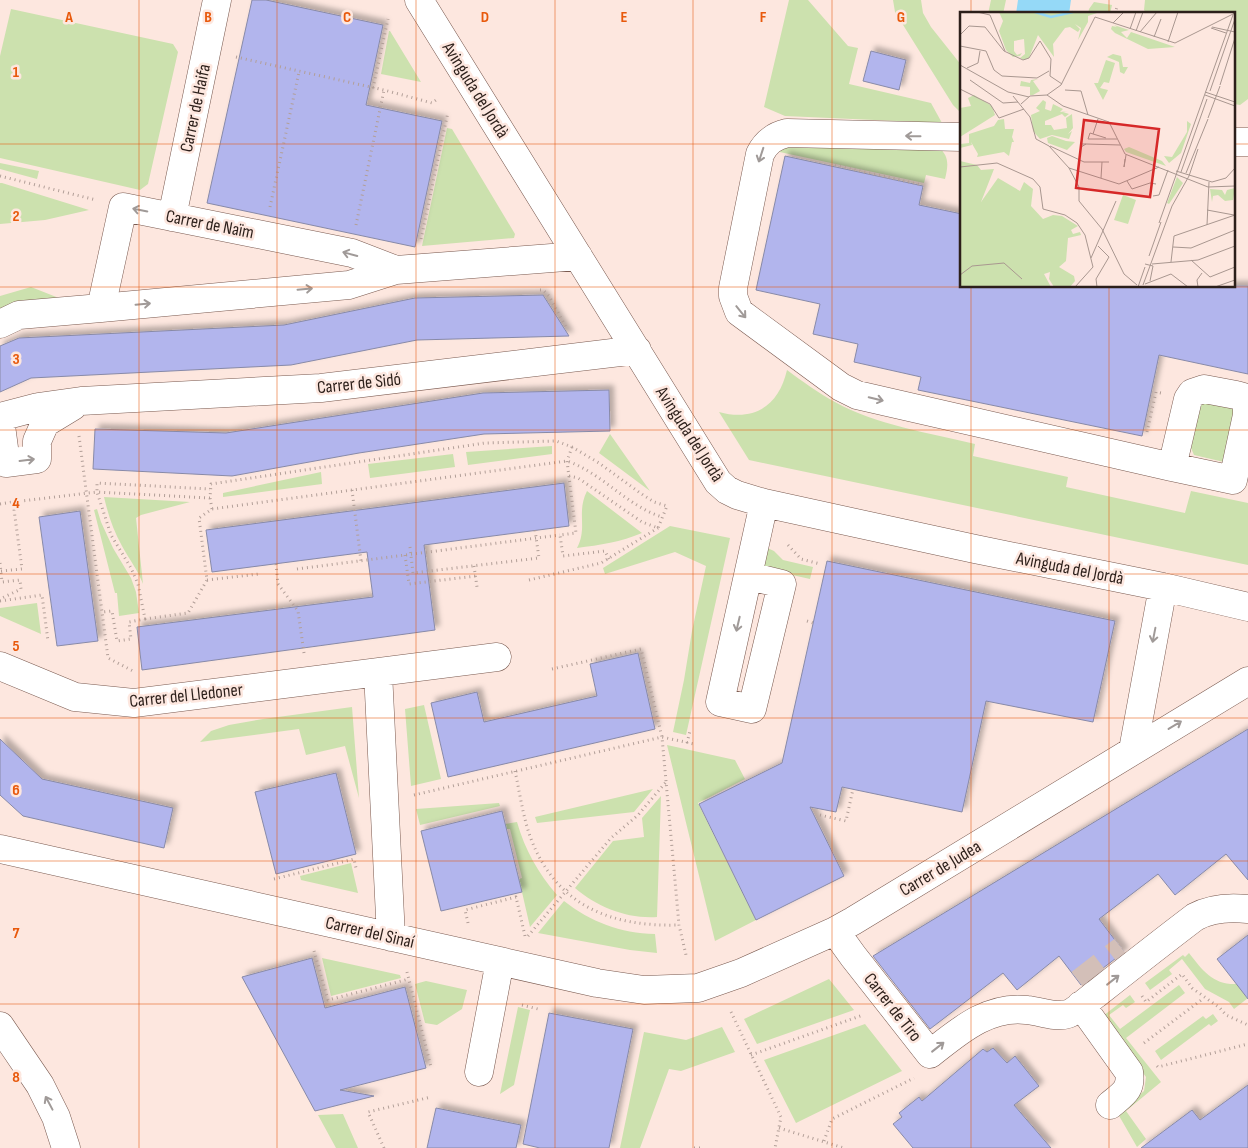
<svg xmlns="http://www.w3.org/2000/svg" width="1248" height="1148" font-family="'Sofia Sans Condensed',sans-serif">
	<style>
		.green { fill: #cce1ae }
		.water { fill: #95d9f7 }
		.building { fill: #b2b5ed; stroke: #888aa8; filter: url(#shadow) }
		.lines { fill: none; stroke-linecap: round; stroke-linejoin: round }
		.minor-tunnel { stroke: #d3bfb8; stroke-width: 28; stroke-dasharray: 28 14; stroke-linecap: butt }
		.minor-casing { stroke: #7a5a50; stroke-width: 29 }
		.path { stroke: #b29f98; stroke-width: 3; stroke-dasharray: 1 4; stroke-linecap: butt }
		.minor { stroke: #fff; stroke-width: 28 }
		.path-bridge { stroke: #b29f98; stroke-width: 3; stroke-dasharray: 1 4; stroke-linecap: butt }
		.oneway { stroke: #a09a98 }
		.grid { fill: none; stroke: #e8590c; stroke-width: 1; stroke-opacity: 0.55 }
		.labels { text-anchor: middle; stroke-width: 5; stroke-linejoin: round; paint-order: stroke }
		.street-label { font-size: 18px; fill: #2c1f1a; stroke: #fde7df }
		.inset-river { fill: none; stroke: #95d9f7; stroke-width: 2.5 }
		.inset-road { fill: none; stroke: #a99790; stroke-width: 1 }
		.view { fill: #d62828; fill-opacity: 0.15; stroke: #d62828; stroke-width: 2.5 }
		.inset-edge { fill: none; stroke: #2c1f1a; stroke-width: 2.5 }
		.grid-label { font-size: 16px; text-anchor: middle; font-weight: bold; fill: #e8590c; stroke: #fde7df; stroke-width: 5; stroke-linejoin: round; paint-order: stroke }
	</style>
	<defs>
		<filter id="shadow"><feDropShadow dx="4.5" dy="-4.5" stdDeviation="2.5" flood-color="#0004"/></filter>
	</defs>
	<rect width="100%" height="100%" fill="#fde7df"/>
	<path class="green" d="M789 0H808L848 46 858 48 849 84 931 103 942 123 785 116 764 107Z
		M893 0H921L923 13 931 27 962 66V114L953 105 895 12Z
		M991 0H1006L1003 14H988Z
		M1145 0H1248V99L1240 105 1234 104V14H1147L1144 10Z
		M1094 2 1112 5 1110 14H1088L1089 9Z
		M11 9 173 44 178 52 148 184 140 190 0 158V56Z
		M389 31H390L421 82 381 74Z
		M447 128 452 129 515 234 514 238 422 246Z
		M778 145 938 147C950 156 948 166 945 179L926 175 924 183 775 151Z
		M0 163 39 171 37 179 0 169Z
		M0 183H2L89 210 45 220 0 224Z
		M31 287 64 300 0 311V296Z
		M787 370C802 381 818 393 835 402 876 425 930 433 975 444L973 456 1068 477 1066 487 1185 513 1191 491 1248 503V565L749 460 719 412C755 422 779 405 787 370Z
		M1236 402 1224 462 1194 455 1191 448 1201 403Z
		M610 434 650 491 599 453Z
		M552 446V454L468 465 466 452Z
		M453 454 455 467 370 478 368 464Z
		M321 472 322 484 223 497V493Z
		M587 491 642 533C621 542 600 545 577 548 588 527 576 513 587 491Z
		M104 497 190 502 141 515 136 518 143 584C138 570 129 559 122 546 113 530 108 514 104 497Z
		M97 509 101 522 113 548 131 578 136 592 139 613 119 616 117 593H115L94 510Z
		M670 526 730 538 686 735 673 732 684 680 692 631 706 566 675 552 605 574 603 568Z
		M763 546 774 551 783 560 813 567 810 579 761 568Z
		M37 603 41 634 0 616V608Z
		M424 705 441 779 411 786 405 709Z
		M352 707 359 798 345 746 306 755 299 729 200 742 211 731 229 725 263 719Z
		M667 745 735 760 745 779 698 803 756 920 715 941Z
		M653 789 634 812 537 823 535 817Z
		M661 796 657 917C627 919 597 907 575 888L613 841 644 837 642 818Z
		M499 803 500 806 420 825 416 809Z
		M517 822C525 850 538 873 557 895L530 927 519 879 522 878 510 829H506L505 824Z
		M351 863 358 893 301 880 300 876Z
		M564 901C591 922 620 933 655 934L657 953 630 950 538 933Z
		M1189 953C1203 971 1213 985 1237 984L1248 998 1234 1009 1229 1002 1205 989 1182 959 1169 970 1172 974 1150 990 1145 983 1183 955 1185 957Z
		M322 958 400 975 401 978 331 996Z
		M829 979 854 1010 757 1044 744 1019Z
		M426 981 467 990 462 1009 437 1025 425 1023 415 984Z
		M1179 985 1185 993 1126 1038 1161 1082 1126 1111 1146 1139 1137 1147 1118 1114 1144 1091 1146 1077 1104 1020 1103 1016 1130 995 1135 1002 1126 1008 1123 1005 1109 1015 1120 1029Z
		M518 1007 530 1010 514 1085 500 1094Z
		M1213 1014 1218 1021 1211 1026 1209 1024 1161 1060 1155 1051 1203 1016 1206 1019Z
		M865 1024 902 1071 796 1123 764 1060Z
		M722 1027 735 1052 681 1071 669 1069 640 1148H620L644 1032 686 1040Z
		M343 1114 358 1148H336L318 1115Z"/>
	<path class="water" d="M1018 0H1071L1069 14H1016Z"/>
	<path class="building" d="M252 0H266L383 25 366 105 442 121 415 247 207 203Z
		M871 51 906 60 899 90 863 81Z
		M785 156 923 186 919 205 962 214V286H1248V374L1159 355 1142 436 918 390 921 377 854 362 858 344 813 334 820 304 756 290Z
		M543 295 569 336 417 340 291 365 31 378 0 392V346L19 338 284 325 415 298Z
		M609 390 610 431 484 434 359 453 232 476 93 469 95 429 226 433 483 393Z
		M564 483 569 526 424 545 435 630 142 670 137 627 373 597 367 552 212 572 206 530Z
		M80 511 98 641 57 646 39 517Z
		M827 561 1115 621 1093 722 986 701 962 812 842 787 836 812 810 807 844 876 756 920 699 804 782 763Z
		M638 653 655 729 448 777 431 703 477 692 484 722 597 696 590 664Z
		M1248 729V880L1226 854 1175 895 1158 874 1099 919 1124 952 1081 985 1059 956 1017 990 1003 973 930 1029 873 956Z
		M0 739 42 779 173 808 164 848 23 816 0 795Z
		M336 773 356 854 276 874 255 792Z
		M502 811 522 892 441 911 421 831Z
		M1248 935V999L1217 959Z
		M312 958 325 1008 405 987 426 1068 340 1090 374 1096 315 1111 242 977Z
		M549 1013 633 1029 609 1148H540L523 1144Z
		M993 1048 1007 1063 1015 1056 1039 1086 1014 1105 1051 1148H913L893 1124 902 1117 899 1113 919 1097 922 1101 983 1049 987 1052Z
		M1248 1085V1148H1141L1192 1110 1200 1120Z
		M436 1108 521 1125 516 1148H427Z"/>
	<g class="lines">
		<path class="minor-tunnel" d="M1080 983 1123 950"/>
		<g class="minor-casing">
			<path id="minor" d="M419 0 718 482 727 490 737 495 764 503 975 549 1163 587 1248 607
				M962 137 787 133C774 136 766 142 760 154L733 288V296L739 312 841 387 857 395 1172 467
				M1234 142H1248
				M172 217 217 0
				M396 270 352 253 123 207 101 308 349 285 396 270 578 256
				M0 324 19 315 101 308
				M1204 389 1236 395 1243 397 1247 402V415L1233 480 1172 467 1188 399 1192 393Z
				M0 417 38 407 81 401 321 388 637 350
				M0 418 6 463 37 459V441L45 423 73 406
				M749 576 782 584 752 709 720 702 764 503
				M0 666 75 697 134 703 497 657
				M378 672 391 937
				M1133 750 1163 587
				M0 849 597 983 644 990 698 988 741 973 835 931 853 921 1248 681
				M835 931 853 956 930 1054C958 1032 988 1005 1027 1010 1040 1011 1055 1018 1068 1014 1075 1012 1089 999 1096 994 1129 968 1162 942 1195 917 1211 908 1230 907 1248 909
				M1081 1005 1129 1072C1132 1090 1123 1094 1110 1105
				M0 1026 40 1085 56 1117 66 1148
				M479 1072 500 961"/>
		</g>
		<path class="path" d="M1115 14 1117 7
			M236 57 384 90 432 103 439 98
			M373 88 388 19
			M835 165 922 185
			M0 176 96 200
			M270 207 299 72
			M356 225 384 90
			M421 239 448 112
			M540 290H543L549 296 567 329
			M1147 432 1156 392 1161 393
			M79 436 108 658 133 671
			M572 447 567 461 576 533 560 535 563 556 605 551 609 559
			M569 476 578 478 642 522 658 528
			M352 490 361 561
			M210 498 97 492V483L210 489
			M0 504 13 502
			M212 509 210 498 211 484 485 443 556 441 572 447 599 463 643 495 654 502 667 506 658 528
			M788 545 801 559 820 564
			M405 555 409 584 476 576
			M0 563 2 582 20 580 21 589 0 599
			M474 566 477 587
			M297 569 560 535
			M1 571 22 569 13 502 97 492 111 535 131 568 138 584 145 619 129 622 131 639 117 641 112 611 102 612
			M207 580 259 574
			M529 580 601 563 658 528
			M278 584 298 611 304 653
			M0 601 42 595 48 641
			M145 619 188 613 207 580 199 518 212 509 567 461C602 473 627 506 662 517
			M807 621 813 623
			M552 669 641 649 662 737 679 925 686 955
			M687 743 690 731
			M515 771C520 794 523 817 531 839 557 906 611 927 679 925
			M414 795 662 737 694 744
			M820 815 846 821 853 789
			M274 879 354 859 356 868
			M468 923 465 910 516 897 525 936
			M528 936 611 838 638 815 666 782
			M314 951 328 1000 409 979
			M407 972 431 1067
			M1142 996 1146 1002 1182 974 1192 988 1220 1008 1226 1015 1248 1025
			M522 1005 538 1009
			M731 1012 781 1117 775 1148
			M1144 1043 1204 998
			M751 1055 863 1015
			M1157 1066 1158 1067 1248 1044
			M779 1128 844 1148
			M824 1141 832 1119 914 1078
			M384 1148 368 1112 431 1097
			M694 1148H700"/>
		<use href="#minor" class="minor"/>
		<path class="path-bridge" d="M410 547 413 573 539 558 535 530
			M276 564 278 584"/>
	</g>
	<defs><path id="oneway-shaft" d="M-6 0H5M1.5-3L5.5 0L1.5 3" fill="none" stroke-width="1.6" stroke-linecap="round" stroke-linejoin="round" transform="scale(1.25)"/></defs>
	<g class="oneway">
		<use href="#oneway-shaft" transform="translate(913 136) rotate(-179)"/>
		<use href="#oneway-shaft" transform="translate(761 155) rotate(108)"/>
		<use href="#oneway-shaft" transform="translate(140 210) rotate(-169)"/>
		<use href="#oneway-shaft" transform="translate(350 254) rotate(-165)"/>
		<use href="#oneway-shaft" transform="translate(305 289) rotate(-5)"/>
		<use href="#oneway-shaft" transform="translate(143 304) rotate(-5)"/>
		<use href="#oneway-shaft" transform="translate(741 312) rotate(51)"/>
		<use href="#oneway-shaft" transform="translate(876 399) rotate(13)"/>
		<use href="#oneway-shaft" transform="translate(27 460) rotate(-7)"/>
		<use href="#oneway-shaft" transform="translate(738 624) rotate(103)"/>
		<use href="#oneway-shaft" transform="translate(1154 635) rotate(101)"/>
		<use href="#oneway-shaft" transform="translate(1175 725) rotate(-31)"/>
		<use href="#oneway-shaft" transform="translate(1113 980) rotate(-38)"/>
		<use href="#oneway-shaft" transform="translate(938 1047) rotate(-38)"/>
		<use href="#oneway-shaft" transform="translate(49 1103) rotate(-118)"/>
	</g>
	<path class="grid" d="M139 0V1148M277 0V1148M416 0V1148M555 0V1148M693 0V1148M832 0V1148M971 0V14M1109 0V14M0 144H962M1234 144H1248M971 286V1148M1109 286V1148M0 287H1248M0 430H1248M0 574H1248M0 718H1248M0 861H1248M0 1004H1248"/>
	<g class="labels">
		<g class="street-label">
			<text transform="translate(476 90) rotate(58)" y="6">Avinguda del Jordà</text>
			<text transform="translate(195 108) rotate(-78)" y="6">Carrer de Haifa</text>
			<text transform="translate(210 224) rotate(11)" y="6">Carrer de Naïm</text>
			<text transform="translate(359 383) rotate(-6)" y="6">Carrer de Sidó</text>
			<text transform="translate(690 434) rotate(57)" y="6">Avinguda del Jordà</text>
			<text transform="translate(1070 568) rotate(11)" y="6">Avinguda del Jordà</text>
			<text transform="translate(186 695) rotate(-6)" y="6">Carrer del Lledoner</text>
			<text transform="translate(940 868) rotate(-31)" y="6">Carrer de Judea</text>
			<text transform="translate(370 932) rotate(13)" y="6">Carrer del Sinaí</text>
			<text transform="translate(893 1007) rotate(52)" y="6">Carrer de Tiro</text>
		</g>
	</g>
	<g transform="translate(960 12)">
		<rect width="275" height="275" fill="#fde7df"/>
		<path d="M39 0H140L128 4V10L118 28 121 16 115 12 120 17 118 20 110 15 105 16 93 32 94 45 78 23 69 46 64 48 60 46 65 42 64 27 54 29V39L57 43 62 41 60 44 53 45 46 38 39 19 43 9ZM154 13 169 18 161 20 167 26 171 20 215 35 188 37 155 21 151 17 152 14 157 15ZM153 42 161 44 163 55H168L164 62 160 60 159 50 147 45ZM146 48 155 51 149 71 144 70 140 76 148 78 143 88 134 71H138ZM78 67 73 69 80 79 73 83H70V75L60 74 61 69 70 71 71 68ZM14 83 32 94 35 103 0 125V96L11 94 8 86ZM83 88 86 90 85 97 91 99 93 92 103 97 100 100 108 99 103 100 109 102 105 105 102 102 85 109V113H91L94 118 107 116 106 106 112 102 113 116 108 122 112 119 109 127 92 123 80 127 73 119 71 103 80 99 76 96ZM44 107 45 117H54L52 125 54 130H52L49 144 44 140 17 145 18 142 11 130 12 133 0 136V132L9 131V122L34 114 38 108ZM227 109 231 112 221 141 209 151 204 144 212 145 227 120ZM92 124 106 129 115 130 107 138 88 131 87 126ZM169 135 202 149 206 154 166 140 164 137ZM0 149 17 153 21 158 34 157 21 190 38 166 60 179 64 170 73 177 71 194 83 207 93 203 102 204 118 214 111 218 113 222 120 220 121 223 108 226 106 249 99 255 114 264 115 269 110 275H94L89 267 90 260 84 262 91 275H0ZM217 165 223 171 209 192 207 191ZM275 176 273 188 265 189 258 183 253 184 252 190 250 177 262 178 265 183 267 178ZM163 183 176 188 168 212 154 208Z" fill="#cce1ae"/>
		<path class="inset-river" d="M75 0 91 5 113 0"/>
		<path class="inset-road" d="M17 0 30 3 45 39M153 11 164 0M252 15 275 20M251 16 266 21M170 17 176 0M176 19 183 0M180 20 197 0M0 23 9 14 25 15 44 39 63 48 69 46 80 29 91 47 90 64 102 72M194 25 201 7M208 30 218 0M0 34 26 39 34 58 42 64 77 66 89 59M0 53 48 80 69 85M7 56 18 51 20 39M10 68 43 91 58 90M260 73 275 26M0 77 30 92 39 106 64 97M105 78 121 79 128 103M250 79 275 7M245 80 275 90M87 83 103 94 149 110 165 142 248 175 275 174M245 83 275 94M53 84 70 105 76 127 89 134 109 156 119 175V189L142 217 164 262 177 273M61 92 70 84 87 83 101 73 135 5 215 31 273 2M248 106 260 74M133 122 138 107M146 126 130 121 128 127H157M126 132H121V135L126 132 160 133M90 134 124 150H149M165 147 164 155 166 143M0 155 37 151 73 167 80 175 83 197 105 203 117 211 125 223 133 255 115 275M109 156 159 172 199 155M216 159 252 170 266 166 275 156M221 160 247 87M226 161 248 107M141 166 142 150M167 169 172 177 190 171 196 172M193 184 199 183 208 158M247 198 274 203M199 211 274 0M247 213 249 170M213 235 231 236 275 218M189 244 201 210M131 246 156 189M231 248 250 265 275 255M211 250 214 224 275 203M185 252 193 254 190 269M192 252 238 248 275 234M0 263 12 254 44 251 62 267M185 272 211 262 228 275M183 273 212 194 229 164 238 137M137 275 136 267 149 245 138 234M178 275 185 255M238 275 237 268 242 261M255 275 275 268"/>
		<path class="view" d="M124 108 199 117 190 185 116 176Z"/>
		<rect width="275" height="275" class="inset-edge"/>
	</g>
	<g class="grid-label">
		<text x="69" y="22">A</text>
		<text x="208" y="22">B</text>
		<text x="347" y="22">C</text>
		<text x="485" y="22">D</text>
		<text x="624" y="22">E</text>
		<text x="763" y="22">F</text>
		<text x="901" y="22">G</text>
		<text x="16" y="77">1</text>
		<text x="16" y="221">2</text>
		<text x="16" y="364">3</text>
		<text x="16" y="508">4</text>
		<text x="16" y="651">5</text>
		<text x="16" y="795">6</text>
		<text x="16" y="938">7</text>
		<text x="16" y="1082">8</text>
	</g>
</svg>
